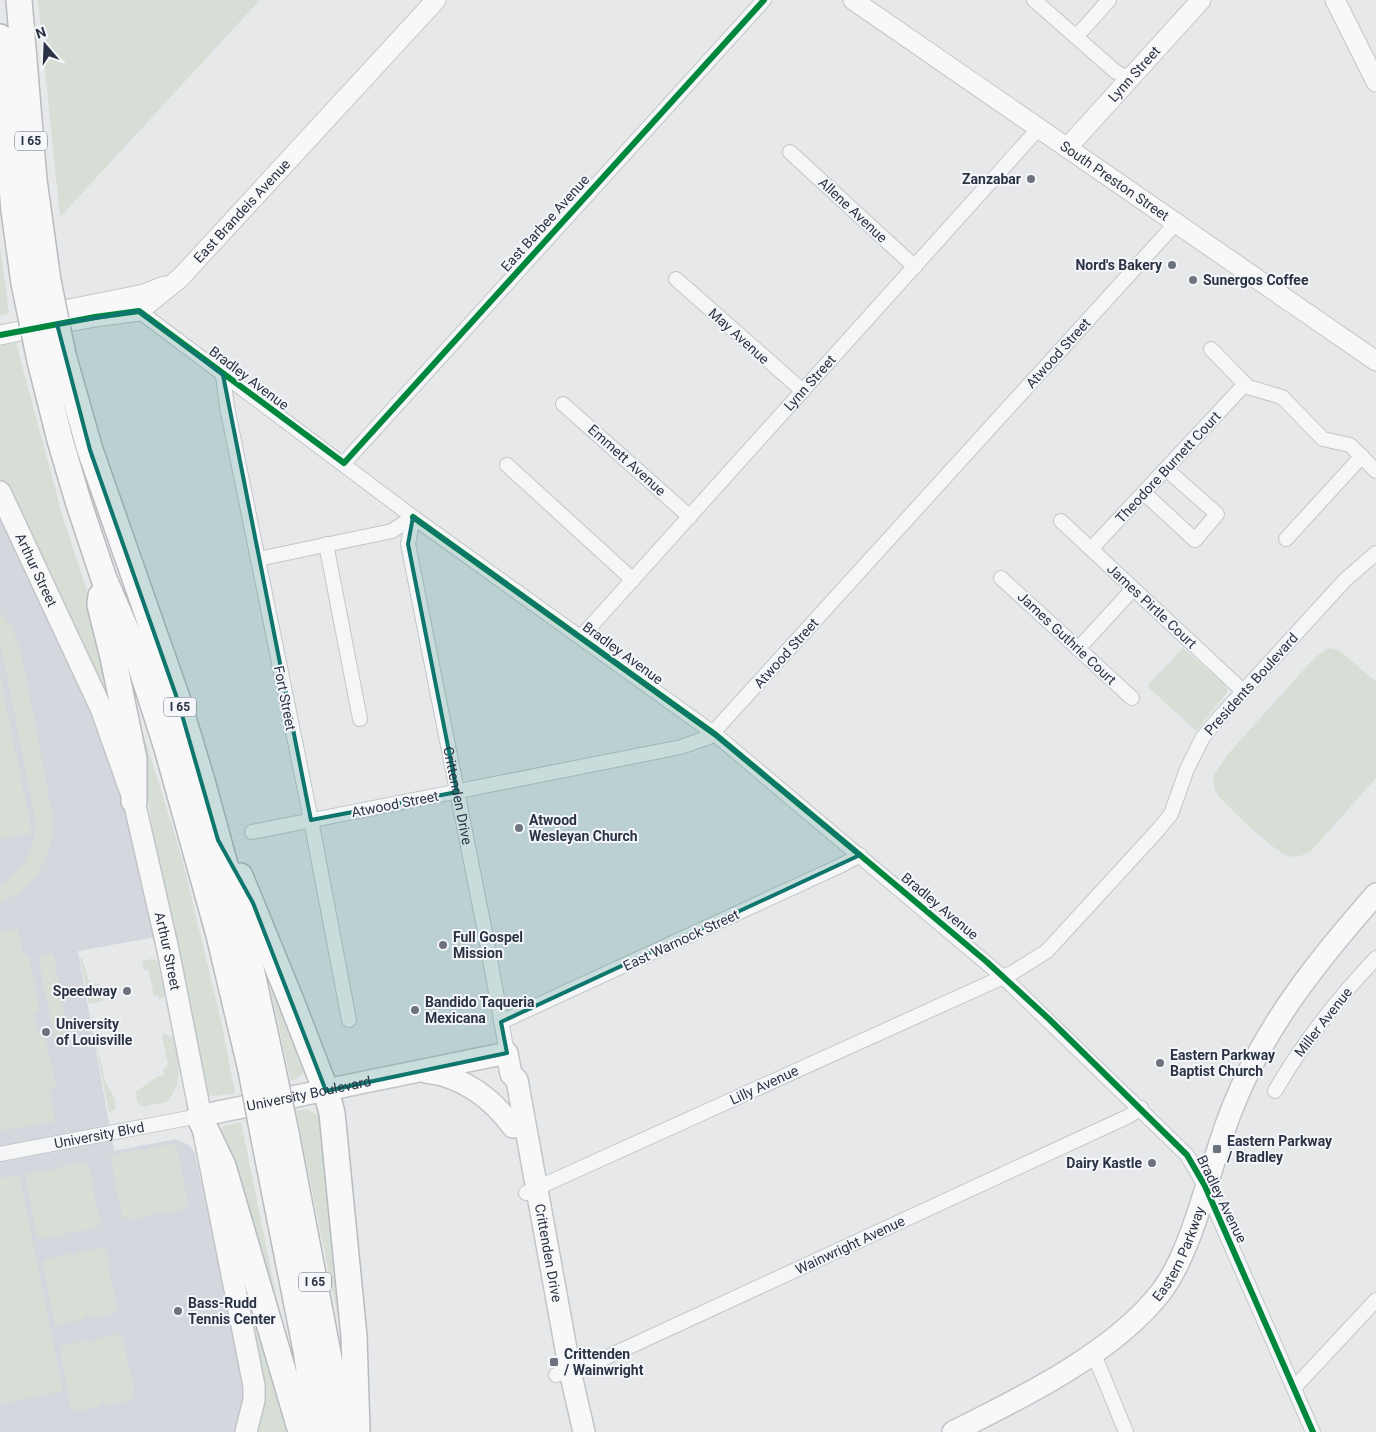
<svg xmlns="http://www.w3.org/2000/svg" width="1376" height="1432" font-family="Roboto,sans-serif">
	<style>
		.built { fill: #d4d7dd }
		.green { fill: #d6ded6 }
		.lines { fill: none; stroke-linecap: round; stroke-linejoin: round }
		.street-casing { stroke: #c4c6c8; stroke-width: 16 }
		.secondary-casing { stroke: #c4c6c8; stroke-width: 21 }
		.primary-casing { stroke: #c2c5c8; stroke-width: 24 }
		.highway-casing { stroke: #b8bbbf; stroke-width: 28 }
		.street { stroke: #f5f6f7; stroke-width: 14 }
		.secondary { stroke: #f8f8f8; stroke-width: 19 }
		.primary { stroke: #f8f8f8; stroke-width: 21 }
		.highway { stroke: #f8f8f8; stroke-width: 25 }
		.highway-bridge-casing { stroke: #b8bbbf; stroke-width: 28; stroke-linecap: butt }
		.highway-bridge { stroke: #f8f8f8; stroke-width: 25 }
		.cycleway-casing { stroke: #f4f6f9; stroke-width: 9 }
		.cycleway { stroke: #00873e; stroke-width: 6 }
		.marked { fill: #0f766e; fill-opacity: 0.2; stroke: #0f766e; stroke-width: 4; stroke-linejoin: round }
		.poi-dot { fill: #6c737f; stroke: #f4f6f9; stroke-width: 2 }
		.labels { text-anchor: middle; stroke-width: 4; stroke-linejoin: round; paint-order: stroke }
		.shield { fill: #f4f6f9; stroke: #676e7b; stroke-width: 1 }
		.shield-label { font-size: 12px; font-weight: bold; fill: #2b3445 }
		.street-label { font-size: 14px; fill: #2b3445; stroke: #f4f6f9 }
		.poi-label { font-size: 14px; font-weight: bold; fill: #2b3445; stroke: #f4f6f9; text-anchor: start }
	</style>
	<rect width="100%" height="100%" fill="#e6e8ea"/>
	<path class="built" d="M0 514 70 663 110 758 130 820 156 937 78 951 114 1151 176 1139 189 1145 195 1153 240 1363 244 1405 243 1432H0Z"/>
	<path class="green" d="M38 0H260L60 217Z
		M0 246 9 313 0 315Z
		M16 343 63 518 96 618 127 752 0 477V346Z
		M0 611 12 628 21 652 53 818V829L48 855 37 875 21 891 0 904V885C23 871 35 851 36 824L4 660 0 647Z
		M1183 648 1224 684 1228 691 1196 731 1147 686Z
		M1329 648 1339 650 1376 682V778L1311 851C1304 855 1297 858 1289 856 1274 852 1233 811 1220 798L1215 790 1213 776 1229 753 1307 666 1317 656Z
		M0 677 32 833 0 839Z
		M133 700 182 858 221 1021 235 1093 216 1096 208 1095 204 1091 153 832Z
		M17 929 23 955H28L40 1012 34 1013 37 1031 44 1030 56 1088 49 1090 55 1121 0 1131V932Z
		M53 953 68 1033 54 1036 38 957Z
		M263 957 306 1071 305 1074 303 1073 298 1078 291 1081Z
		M80 958H82L90 985 100 983 104 1001 89 1004Z
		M151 959 157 960 165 997 159 999 158 995 154 996 148 969 144 970 142 961Z
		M89 1011 105 1081 115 1099 116 1108 109 1113Z
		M164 1033 173 1038C178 1061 185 1084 166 1102L143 1107 137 1102 136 1092 158 1076 164 1075 163 1070 168 1064 162 1037Z
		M307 1109 319 1116 321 1114 341 1332 296 1111Z
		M241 1122 280 1315 218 1134 223 1126Z
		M172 1144 177 1147 188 1204 184 1209 161 1214 156 1211 153 1215 128 1220 122 1216 110 1156 141 1149 145 1152 148 1148Z
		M84 1162 89 1166 100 1223 97 1228 73 1233 69 1230 66 1235 42 1239 37 1236 25 1174 53 1169 57 1171 60 1167Z
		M19 1174 63 1391 0 1404V1178Z
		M228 1210 294 1432H256L262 1402 265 1401Z
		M101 1248 106 1252 117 1309 114 1314 90 1318 86 1315 83 1320 58 1324 54 1321 43 1264 46 1259 70 1254 74 1257 77 1253Z
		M118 1334 123 1338 135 1395 131 1400 107 1405 103 1402 100 1406 76 1411 71 1407 60 1351 63 1345 87 1341 92 1344 95 1339Z"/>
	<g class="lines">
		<g class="street-casing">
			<g id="street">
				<path d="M1034 0 1116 72 1129 78"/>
				<path d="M1076 37 1109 0"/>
				<path d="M790 152 915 267"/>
				<path d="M676 279 803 391"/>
				<path d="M139 311 413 517 716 735 1003 977 1187 1155 1205 1186 1313 1432"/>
				<path d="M1211 349 1248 387 1282 397 1323 439 1350 445 1376 471"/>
				<path d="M223 375 227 407 311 820 349 1020"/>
				<path d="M563 404 690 517"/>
				<path d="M344 463 764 0"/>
				<path d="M507 465 633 580"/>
				<path d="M1144 493 1195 540 1217 514 1166 469"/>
				<path id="s1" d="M413 517 408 544 485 932 507 1053"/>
				<path d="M1061 521 1243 691"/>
				<path d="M1286 539 1362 456"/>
				<path d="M326 544 360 719"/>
				<path d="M1091 549 1245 384"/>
				<path d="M258 559 392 531 413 517"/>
				<path d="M1001 578 1132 698"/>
				<path id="s2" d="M581 637 1039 128"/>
				<path d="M1078 649 1133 589"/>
				<path d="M252 832 681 747 709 737 1176 223"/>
				<path d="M501 1022 844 864 860 855"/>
				<path d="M1275 1091C1304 1041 1337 999 1376 958"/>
				<path id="s3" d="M0 1154 199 1116"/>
				<path d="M526 1193 1012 973 1047 951 1158 830 1171 814 1187 769 1203 737 1218 719 1345 580 1376 553"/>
				<path d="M1093 1352 1126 1432"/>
				<path d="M556 1375 592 1364 1129 1116 1141 1108"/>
				<path d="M1294 1388 1376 1300"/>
			</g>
		</g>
		<g class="secondary-casing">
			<g id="secondary">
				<path id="s4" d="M853 0 1376 361"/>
				<path d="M1335 0 1376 82"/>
				<path id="s5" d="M1067 148 1201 0"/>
				<path d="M69 309 144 294 164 286"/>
				<path id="s6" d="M0 335 95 317 139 311 180 278 436 0"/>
			</g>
		</g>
		<g class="primary-casing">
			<g id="primary">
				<path id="s7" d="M0 492 101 708 134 801 168 950 254 1386V1400L246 1432"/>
				<path d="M426 1072C462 1076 492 1098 513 1127"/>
				<path id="s8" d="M199 1116 507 1053 511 1074 517 1080 570 1371 584 1432"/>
				<path id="s9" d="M953 1432C1021 1398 1114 1353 1161 1292 1195 1247 1210 1163 1232 1109 1264 1027 1318 960 1376 894"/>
			</g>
		</g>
		<g class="highway-casing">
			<path id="highway" d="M19 0 34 180 48 281
				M0 37 14 211 24 283
				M63 355 90 450 178 701 202 781 242 927 272 1065
				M40 361 60 440 78 501 104 579 137 655 167 748 219 935 251 1070
				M101 596 100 605 113 657 134 759V801
				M240 876 290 998 326 1091 332 1113 354 1336 357 1432
				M199 1116 223 1166 301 1432
				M286 1133 343 1432
				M264 1139 306 1350 318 1432"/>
		</g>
		<use href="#street" class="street"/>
		<use href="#secondary" class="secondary"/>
		<use href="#primary" class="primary"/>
		<use href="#highway" class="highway"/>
		<g class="highway-bridge-casing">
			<path id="highway-bridge" d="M48 281 63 355
				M24 283 40 361
				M272 1065 286 1133
				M251 1070 264 1139"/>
		</g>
		<use href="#highway-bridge" class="highway-bridge"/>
		<g class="cycleway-casing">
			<path id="cycleway" d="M0 335 95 317 139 311 344 463 764 0
				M413 517 716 735 860 855 987 962 1050 1020 1187 1155 1205 1186 1313 1432"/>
		</g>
		<use href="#cycleway" class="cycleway"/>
	</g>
	<path class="marked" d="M139 311 223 375 311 820 457 792 408 544 413 517 716 735 860 855 501 1022 507 1053 326 1091 253 903 218 840 178 701 90 450 57 324Z"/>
	<g class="poi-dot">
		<circle cx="1031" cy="179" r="5"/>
		<circle cx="1172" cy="265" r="5"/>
		<circle cx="1193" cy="280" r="5"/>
		<circle cx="519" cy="828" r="5"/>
		<circle cx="443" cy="945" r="5"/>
		<circle cx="127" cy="991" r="5"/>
		<circle cx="415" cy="1010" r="5"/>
		<circle cx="46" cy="1032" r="5"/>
		<circle cx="1160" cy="1063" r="5"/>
		<rect x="1212" y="1144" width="10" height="10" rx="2.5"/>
		<circle cx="1152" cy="1163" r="5"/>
		<circle cx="178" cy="1311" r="5"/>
		<rect x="549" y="1357" width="10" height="10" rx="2.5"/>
	</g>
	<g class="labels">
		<g class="shield">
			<rect x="15" y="131.5" width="32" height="19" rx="4"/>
			<rect x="164" y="697.5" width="32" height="19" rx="4"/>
			<rect x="299" y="1272.5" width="32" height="19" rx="4"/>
		</g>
		<g class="shield-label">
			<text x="31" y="145">I 65</text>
			<text x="180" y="711">I 65</text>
			<text x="315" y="1286">I 65</text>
		</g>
		<g class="street-label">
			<text dy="5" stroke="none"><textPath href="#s5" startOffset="100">Lynn Street</textPath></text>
			<text dy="5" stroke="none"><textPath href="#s4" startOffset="318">South Preston Street</textPath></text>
			<text transform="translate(853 210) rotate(43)" y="5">Allene Avenue</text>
			<text dy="5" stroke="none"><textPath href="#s6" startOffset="285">East Brandeis Avenue</textPath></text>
			<text transform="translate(545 223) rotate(-48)" y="5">East Barbee Avenue</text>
			<text transform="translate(739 336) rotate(42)" y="5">May Avenue</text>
			<text transform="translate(1058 353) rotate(-48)" y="5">Atwood Street</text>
			<text transform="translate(249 378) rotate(37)" y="5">Bradley Avenue</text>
			<text dy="5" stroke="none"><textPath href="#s2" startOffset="342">Lynn Street</textPath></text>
			<text transform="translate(627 460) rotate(42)" y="5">Emmett Avenue</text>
			<text transform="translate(1168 467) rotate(-47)" y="5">Theodore Burnett Court</text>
			<text dy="5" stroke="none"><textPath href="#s7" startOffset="86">Arthur Street</textPath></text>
			<text transform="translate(1152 606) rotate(43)" y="5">James Pirtle Court</text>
			<text transform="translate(1067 638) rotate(43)" y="5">James Guthrie Court</text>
			<text transform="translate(623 653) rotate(36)" y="5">Bradley Avenue</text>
			<text transform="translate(786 653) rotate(-48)" y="5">Atwood Street</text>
			<text transform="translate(1251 684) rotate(-48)" y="5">Presidents Boulevard</text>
			<text transform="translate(285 698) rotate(79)" y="5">Fort Street</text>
			<text dy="5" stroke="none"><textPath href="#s1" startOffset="284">Crittenden Drive</textPath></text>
			<text transform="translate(395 804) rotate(-11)" y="5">Atwood Street</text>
			<text transform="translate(940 906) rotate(40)" y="5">Bradley Avenue</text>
			<text transform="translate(681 940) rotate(-25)" y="5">East Warnock Street</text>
			<text dy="5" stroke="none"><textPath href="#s7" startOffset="491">Arthur Street</textPath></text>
			<text transform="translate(1323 1022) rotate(-52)" y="5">Miller Avenue</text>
			<text transform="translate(764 1085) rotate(-25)" y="5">Lilly Avenue</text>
			<text dy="5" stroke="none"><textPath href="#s8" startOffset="112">University Boulevard</textPath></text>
			<text dy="5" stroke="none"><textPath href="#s3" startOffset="101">University Blvd</textPath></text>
			<text transform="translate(1222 1199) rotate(64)" y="5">Bradley Avenue</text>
			<text transform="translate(850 1245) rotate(-25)" y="5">Wainwright Avenue</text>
			<text dy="5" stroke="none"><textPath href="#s8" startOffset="520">Crittenden Drive</textPath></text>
			<text dy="5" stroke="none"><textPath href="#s9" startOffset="295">Eastern Parkway</textPath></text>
		</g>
		<g class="poi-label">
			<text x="1021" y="184" text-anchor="end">Zanzabar</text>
			<text x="1162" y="270" text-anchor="end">Nord's Bakery</text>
			<text x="1203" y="285">Sunergos Coffee</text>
			<text x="529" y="825">Atwood<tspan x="529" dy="16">Wesleyan Church</tspan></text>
			<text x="453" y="942">Full Gospel<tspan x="453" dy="16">Mission</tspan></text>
			<text x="117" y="996" text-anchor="end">Speedway</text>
			<text x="425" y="1007">Bandido Taqueria<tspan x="425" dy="16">Mexicana</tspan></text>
			<text x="56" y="1029">University<tspan x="56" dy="16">of Louisville</tspan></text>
			<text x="1170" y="1060">Eastern Parkway<tspan x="1170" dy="16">Baptist Church</tspan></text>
			<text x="1227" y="1146">Eastern Parkway<tspan x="1227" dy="16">/ Bradley</tspan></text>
			<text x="1142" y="1168" text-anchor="end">Dairy Kastle</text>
			<text x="188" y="1308">Bass-Rudd<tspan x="188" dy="16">Tennis Center</tspan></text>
			<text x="564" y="1359">Crittenden<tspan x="564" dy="16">/ Wainwright</tspan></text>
		</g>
	</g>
	<g transform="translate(45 45) rotate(341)" stroke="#f4f6f9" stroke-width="4" paint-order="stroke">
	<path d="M0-4L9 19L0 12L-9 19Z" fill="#2b3445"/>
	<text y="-8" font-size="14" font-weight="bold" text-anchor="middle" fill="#2b3445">N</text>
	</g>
</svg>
